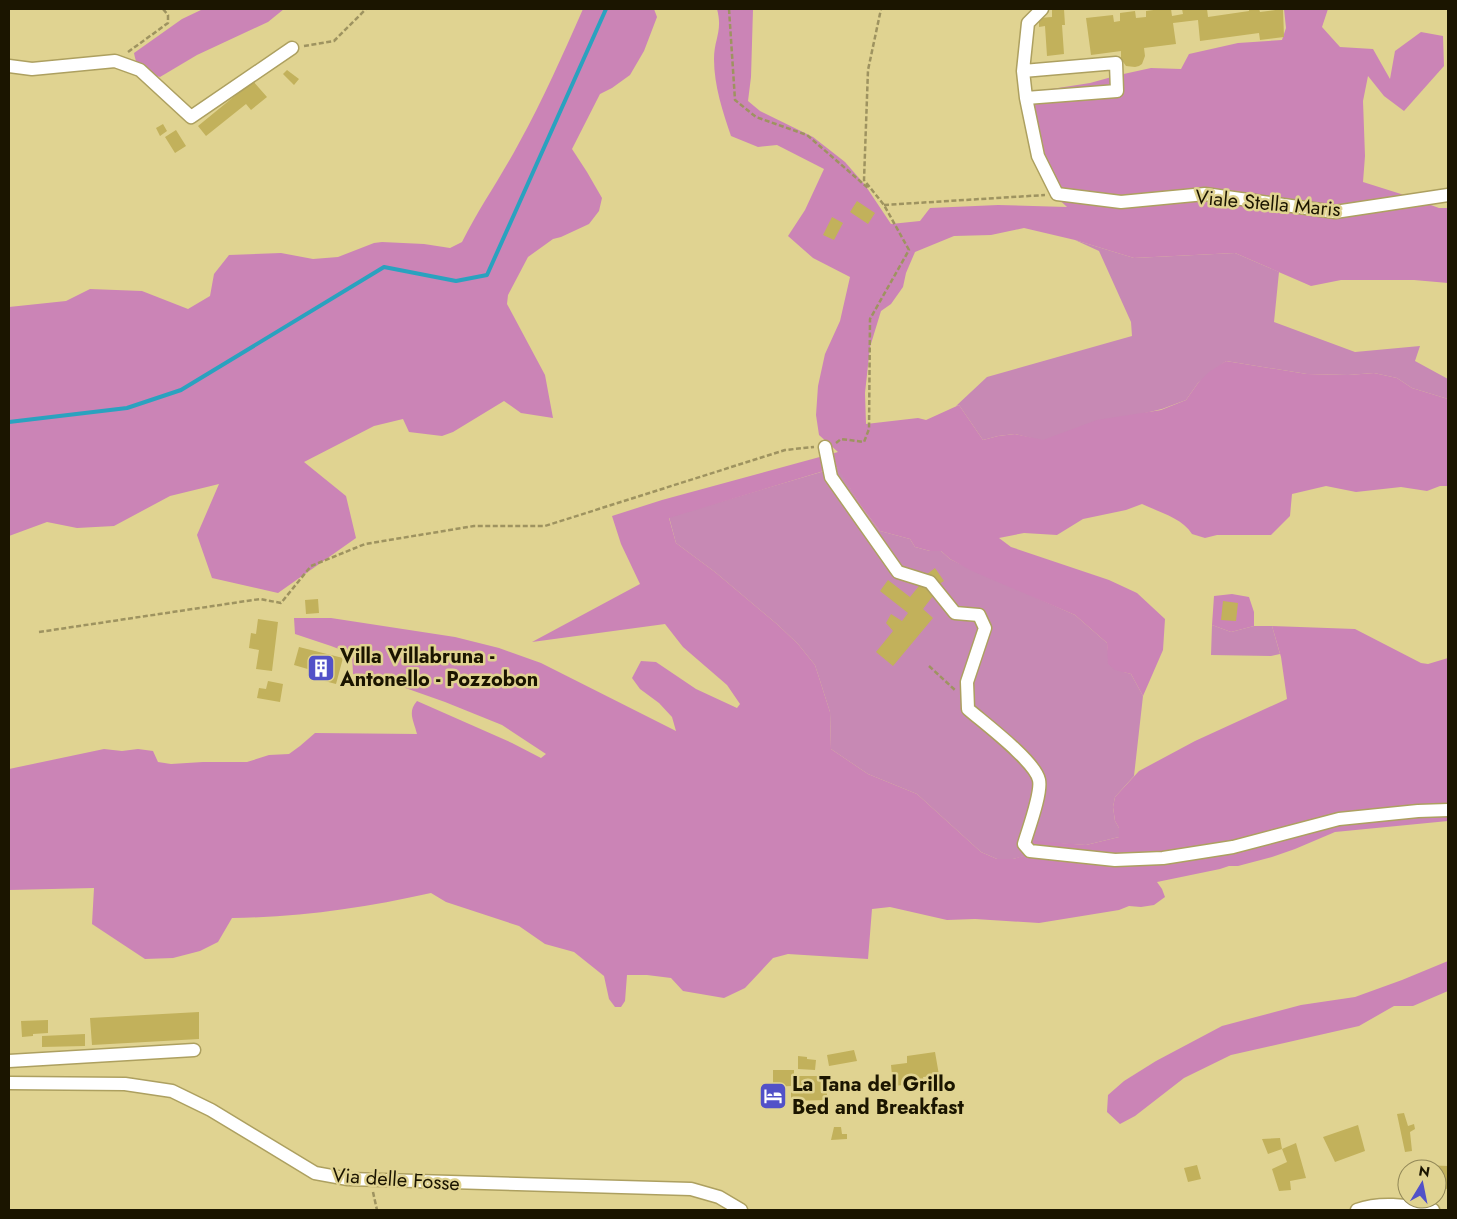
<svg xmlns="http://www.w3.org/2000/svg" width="1457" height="1219" font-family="Jost,sans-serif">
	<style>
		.green { fill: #c789b4 }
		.forest { fill: #cb84b6 }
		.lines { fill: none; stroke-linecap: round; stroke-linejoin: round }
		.stream { stroke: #2aa2bf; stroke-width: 4 }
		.building { fill: #c2b15b }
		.minor-casing { stroke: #ada060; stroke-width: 15 }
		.path { stroke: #9e9360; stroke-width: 2.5; stroke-dasharray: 5 2.5; stroke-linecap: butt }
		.minor { stroke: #fff; stroke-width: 12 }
		.labels { text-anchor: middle; stroke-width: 5; stroke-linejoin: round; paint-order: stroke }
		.street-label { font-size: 20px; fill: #1b1500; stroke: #e0d391 }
		.poi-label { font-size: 20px; font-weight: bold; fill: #1b1500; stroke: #e0d391; text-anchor: start }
	</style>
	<rect width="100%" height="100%" fill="#e0d391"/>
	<path class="green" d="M1075 240 1134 258 1235 253 1279 272 1274 322 1355 352 1420 346 1415 361 1448 379V399L1412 388 1397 378 1374 373 1348 375 1307 374 1226 361 1198 383 1186 400 1162 409 1070 431 1043 441 1015 434 998 436 983 440 959 405 956 406 987 377 1132 336 1131 322 1099 251Z
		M838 467 861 506 880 531 910 539 915 547 930 551H941L950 559 958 563 1075 615 1107 643 1108 651 1124 672 1131 674 1143 696 1134 776 1115 797 1113 807 1115 821 1119 828V837L1086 845 1034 842 1024 844V856L1013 859H997L981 852 917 794 868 774 831 749 830 712 815 665 798 644 778 625 715 572 676 543 669 517Z
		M1212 625 1231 632 1254 626H1272L1280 654 1271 656 1211 655Z"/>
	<path class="forest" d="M203 9H284L268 22 197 55 160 77C144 72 137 70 134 53L182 19Z
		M583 9H654L657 17 644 51 630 75 612 88 600 94 572 149 587 172 602 198 599 211 589 224 561 237 553 239 528 257 508 295 507 304 545 375 553 418 521 413 504 401 453 432 442 436 409 432 403 419 374 426 304 462 346 496 356 538 278 593 212 578 197 535 219 484 170 496 114 526 77 528 47 522 9 536V307L66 301 90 289 142 291 188 309 210 296 214 274 229 255 281 253 313 259 338 257 374 243 382 242 424 244 450 248 462 242C479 208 501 177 519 143 543 100 563 54 583 9Z
		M717 9H753L751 77 748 101 760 111 813 137 845 162 865 185 891 224 920 221 930 208 998 205 1067 207 1051 192 1028 108 1045 90 1090 83 1119 75 1151 68 1181 69 1189 54 1238 43 1282 40 1286 28 1284 9H1328L1322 27 1340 47 1373 49 1390 79 1395 51 1421 32 1443 36 1444 66 1404 111 1384 96 1368 76 1363 101 1365 156 1363 182 1401 194 1439 208H1448V283L1414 280H1341L1311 286 1235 253 1134 258 1075 240 1024 228 991 235 954 236 915 252 906 273 903 287 891 304 881 311 870 347 865 393 866 424 918 418 926 420 959 405 983 440 998 436 1015 434 1043 440 1097 420 1161 410 1186 400 1198 383 1209 372 1226 361 1307 374 1348 375 1374 373 1397 378 1412 388 1448 399V486H1440L1427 491 1401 487 1356 492 1326 486 1292 494 1290 516 1271 535H1217L1205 538 1192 534C1182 518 1159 512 1142 504L1126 510 1083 519 1057 535 1024 533 999 538 1011 547 1109 580 1137 593 1165 619 1163 650 1143 696 1131 674 1115 670 1108 664 1107 643 1075 615 972 571 950 559 941 551H930L915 547 910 539 880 531 861 506 837 467 669 518 676 543 715 572 778 625 798 644 815 665 830 712 831 749 868 774 917 794 981 852 997 859H1013L1030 854 1144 859 1329 824 1448 810V821L1335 832 1295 849 1272 857 1238 866H1229L1220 869 1157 882 1162 889 1165 897 1154 905 1141 907 1129 906 1119 910 1039 923 975 919 947 920 890 907 872 909 868 959 788 954 773 958 745 988 724 998 683 991 671 978 647 975H627L625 1001 621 1007H615L609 999 604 976 574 952 545 944 519 926 446 902 431 893C363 908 303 917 232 918L218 942 200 951 173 958 145 959 92 924 94 888 9 890V769L104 749 122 751 138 749 153 751 158 762 171 764 203 762H247L269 755 289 754 300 746 315 733 417 734C414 721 407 712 417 701L512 743 541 758 546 754 502 725 445 702 380 679 353 674 352 654 331 646 295 634 294 618H331L455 637 499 648 541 663 676 731 672 717 659 703 640 689 632 678 641 661 656 662 696 689 737 708 740 704 727 685 683 647 665 624 532 642 640 584 621 544 612 516 662 500 838 452 819 435 816 415 818 386 825 354 840 321 850 277 813 258 788 236 805 210 824 169 777 145 758 147 731 136C723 112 714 86 714 59 714 39 723 31 717 9Z
		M1232 594 1249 597 1254 612V626L1231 632 1212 625 1214 596Z
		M1272 626 1355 629 1421 663 1428 664 1448 658V805L1299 827 1177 853 1093 856 1035 850 1023 840 1086 845 1119 837V828L1115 821 1113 807 1115 797 1139 771 1195 741 1287 699 1281 657Z
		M1448 961V991L1413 1006H1394L1359 1026 1231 1055 1184 1078 1135 1116 1120 1124 1107 1112 1108 1095 1124 1081 1156 1061 1222 1026 1301 1005 1355 997 1402 980Z"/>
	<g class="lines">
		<path class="stream" d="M9 422 127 408 181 390 384 267 456 281 487 275 606 9"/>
	</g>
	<path class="building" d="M1052 9H1064L1065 25H1062L1064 54 1047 56 1045 26 1039 27V18L1052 17Z
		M1161 9H1171L1172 16 1183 14 1182 9H1207L1208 17 1249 11V9H1259L1260 12 1283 9 1284 37 1260 40 1259 33 1200 41 1198 20 1173 23 1176 44 1144 48 1145 56 1142 64 1139 66 1135 67 1126 66 1121 59V51L1091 55 1086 18 1113 15 1114 22 1120 21V13L1135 11 1136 18 1146 17V11Z
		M287 70 299 79 294 85 283 74Z
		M253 81 267 97 251 110 246 104 206 136 198 126Z
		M163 124 167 131 160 136 156 128Z
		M176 130 186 146 175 153 165 137Z
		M857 201 875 213 868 224 850 212Z
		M832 217 843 223 834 240 823 235Z
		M935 568 944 581 936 586 926 575Z
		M888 580 910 597 923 581 936 592 923 609 933 618 893 666 876 652 893 631 886 623 891 614 902 621 908 613 880 591Z
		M318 599 319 613 306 614 305 600Z
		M1223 601 1238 603 1236 621 1221 620Z
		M258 619 278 622 272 671 256 669 259 650 249 648 251 633 256 634Z
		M299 647 343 658 336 684 309 677 311 670 294 665Z
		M268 681 283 684 280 702 257 698 259 688 266 689Z
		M199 1012V1039L92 1045 90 1018Z
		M48 1020V1033L33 1034V1036L22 1037 21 1021Z
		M85 1034V1046L42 1047V1036Z
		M854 1050 857 1061 829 1066 827 1055Z
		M935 1052 939 1075 923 1077 924 1082 914 1083V1088L904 1090 903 1085 893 1086 891 1065 907 1063V1056Z
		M798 1056 807 1057V1059L816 1060 815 1070 798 1069Z
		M773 1070H794V1076H827V1100L791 1101V1086L773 1087Z
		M1404 1113 1408 1126 1414 1124 1415 1129 1410 1132 1412 1151 1405 1152 1397 1114Z
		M1358 1125 1365 1151 1335 1162 1323 1137Z
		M834 1127H841L842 1134H847V1139L831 1140Z
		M1280 1138 1282 1149 1268 1154 1262 1139Z
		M1296 1143 1306 1178 1290 1181 1291 1190 1279 1191 1272 1169 1287 1162 1282 1149Z
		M1197 1165 1201 1179 1188 1182 1184 1168Z
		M1424 1165 1448 1166V1189L1437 1188V1169H1424Z"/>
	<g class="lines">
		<g class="minor-casing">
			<path id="minor" d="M1042 9 1028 23 1023 71 1026 98 1038 156 1057 194 1121 202 1205 194 1335 212 1448 195
				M9 66 32 69 115 61 140 70 191 117 292 48
				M1023 71 1116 63 1117 91 1026 98
				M825 447 831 477 898 572 930 582 955 613 979 615 985 628 967 682 968 709C984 723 1035 761 1039 780 1042 793 1028 830 1024 844L1030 851 1115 860 1163 858 1233 847 1339 819 1418 811 1448 810
				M9 1061 194 1050
				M9 1083 125 1084 172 1091 211 1110 315 1173 348 1179 691 1189 719 1197 741 1210
				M1357 1210C1382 1201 1408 1206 1433 1210"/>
		</g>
		<path class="path" d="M729 9 735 100 756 117 807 135 868 188
			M304 46 334 41 366 9
			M128 52 168 23V15L163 9
			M884 205 1045 195
			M836 443 841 439 864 442 869 429 870 319 909 250 884 205 864 180 868 70 881 9
			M39 632 260 599 281 603 311 566 365 544 474 526H545L785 450 814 447
			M929 666 956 691
			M373 1192 377 1210"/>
		<use href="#minor" class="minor"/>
	</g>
	<defs>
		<g id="building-square" transform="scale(1.4375)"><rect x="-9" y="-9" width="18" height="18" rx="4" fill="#5251c8" stroke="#e0d391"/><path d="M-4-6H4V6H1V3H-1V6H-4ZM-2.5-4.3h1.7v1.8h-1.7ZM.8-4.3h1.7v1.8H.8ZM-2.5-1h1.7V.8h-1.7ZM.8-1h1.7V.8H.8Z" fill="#fff"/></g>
		<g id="hotel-square" transform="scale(1.4375)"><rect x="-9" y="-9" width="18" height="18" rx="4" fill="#5251c8" stroke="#e0d391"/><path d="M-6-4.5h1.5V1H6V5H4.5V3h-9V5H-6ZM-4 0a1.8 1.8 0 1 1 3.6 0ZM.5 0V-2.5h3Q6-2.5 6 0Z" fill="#fff"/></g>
	</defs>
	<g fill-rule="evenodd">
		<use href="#building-square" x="321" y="668"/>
		<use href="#hotel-square" x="773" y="1096"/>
	</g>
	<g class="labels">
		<g class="street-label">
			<text transform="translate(1268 203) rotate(5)" y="7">Viale Stella Maris</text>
			<text transform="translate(396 1179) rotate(4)" y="7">Via delle Fosse</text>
		</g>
		<g class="poi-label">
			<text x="340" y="663">Villa Villabruna -<tspan x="340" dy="23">Antonello - Pozzobon</tspan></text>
			<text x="792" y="1091">La Tana del Grillo<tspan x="792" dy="23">Bed and Breakfast</tspan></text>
		</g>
	</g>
	<rect width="1457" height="1219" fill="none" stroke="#1b1500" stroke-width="20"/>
	<g transform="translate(1422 1184) rotate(10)"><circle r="24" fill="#e0d391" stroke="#918757"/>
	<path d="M0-4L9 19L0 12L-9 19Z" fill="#5251c8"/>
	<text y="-8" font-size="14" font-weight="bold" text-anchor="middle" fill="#1b1500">N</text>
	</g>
</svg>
